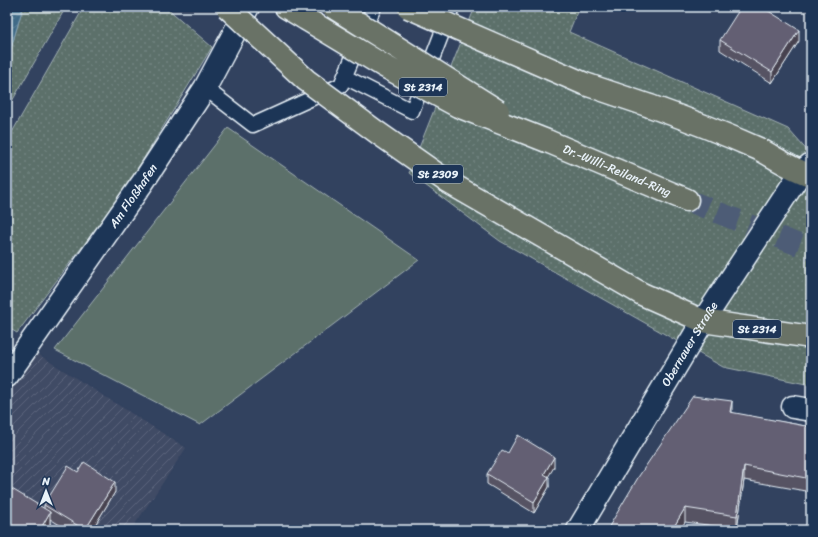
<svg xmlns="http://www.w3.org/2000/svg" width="818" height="537" font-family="Sriracha,sans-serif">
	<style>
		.industrial { fill: url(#industrial-furrows) }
		.grass { fill: url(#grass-dots); stroke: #a2b0b2 }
		.pitch { fill: #5b706b; stroke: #a2b0b2 }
		.water { fill: url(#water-waves); stroke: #83a1b4 }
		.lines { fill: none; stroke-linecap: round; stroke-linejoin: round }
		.highway-tunnel { stroke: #4d5c76; stroke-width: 22; stroke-dasharray: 22 11; stroke-linecap: butt }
		.lane-casing { stroke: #e8f1f8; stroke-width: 17 }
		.street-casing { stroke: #e8f1f8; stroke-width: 25 }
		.secondary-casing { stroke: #e8f1f8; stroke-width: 25 }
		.highway-casing { stroke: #e8f1f8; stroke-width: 25 }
		.lane { stroke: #1d3557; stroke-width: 14 }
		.street { stroke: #1d3557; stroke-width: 22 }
		.secondary { stroke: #1d3557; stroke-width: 22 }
		.highway { stroke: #697266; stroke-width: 22 }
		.highway-bridge-casing { stroke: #e8f1f8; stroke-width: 25; stroke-linecap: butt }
		.highway-bridge { stroke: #697266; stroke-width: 22 }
		.wall { fill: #565263; stroke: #e8f1f8 }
		.shaded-wall { fill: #464250; stroke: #e8f1f8 }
		.building { fill: #645f73; stroke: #e8f1f8 }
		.labels { text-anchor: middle; stroke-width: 3.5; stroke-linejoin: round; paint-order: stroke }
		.shield { fill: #1d3557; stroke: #abb9c8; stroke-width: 1 }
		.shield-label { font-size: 11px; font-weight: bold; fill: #e8f1f8 }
		.street-label { font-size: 12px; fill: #e8f1f8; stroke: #1d3557 }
	</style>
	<defs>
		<pattern id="industrial-furrows" width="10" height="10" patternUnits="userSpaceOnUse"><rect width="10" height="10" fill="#414b65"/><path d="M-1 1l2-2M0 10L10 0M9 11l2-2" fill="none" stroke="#5c657c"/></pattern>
		<pattern id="grass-dots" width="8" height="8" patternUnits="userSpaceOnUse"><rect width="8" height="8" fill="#5b706b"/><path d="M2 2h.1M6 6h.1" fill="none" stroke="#738581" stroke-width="1.8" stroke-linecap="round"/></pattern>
		<pattern id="water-waves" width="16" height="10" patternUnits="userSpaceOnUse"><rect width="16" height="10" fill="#406b87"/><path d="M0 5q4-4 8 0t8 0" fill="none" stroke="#5c8199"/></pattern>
	</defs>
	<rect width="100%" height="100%" fill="#32425f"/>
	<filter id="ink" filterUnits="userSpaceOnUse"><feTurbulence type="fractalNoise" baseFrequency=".025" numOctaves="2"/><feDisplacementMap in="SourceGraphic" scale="8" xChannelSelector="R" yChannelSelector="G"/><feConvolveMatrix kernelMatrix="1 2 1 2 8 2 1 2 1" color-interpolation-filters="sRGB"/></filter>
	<g filter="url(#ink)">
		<path class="industrial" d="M28 348 186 448 131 530H7V376Z"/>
		<path class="grass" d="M23 7H66L7 110V62Z
			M84 7H166L212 47 122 194 17 333 7 327V141Z
			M475 7H579L569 32 788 129 811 155V385L723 367 500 241 409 173Z"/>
		<path class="pitch" d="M228 128 419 260 200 425 55 350Z"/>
		<path class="water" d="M7 7H23L7 62Z"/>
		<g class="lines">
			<path class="highway-tunnel" d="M687 200 811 250"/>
			<g class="lane-casing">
				<path id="lane" d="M345 77 412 111 452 7
					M205 88 253 125 341 85 374 7"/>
			</g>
			<g class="street-casing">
				<g id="street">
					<path id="s1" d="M7 376 143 182 205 88 248 7"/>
					<path d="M793 407 811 410"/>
				</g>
			</g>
			<g class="secondary-casing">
				<g id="secondary">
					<path id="s2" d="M578 530 703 321 801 172 811 164"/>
				</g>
			</g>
			<g class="highway-casing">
				<g id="highway">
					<path d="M286 7 306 19"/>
					<path d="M650 106C687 119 723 133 759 149 776 158 792 170 811 175"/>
					<path id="s3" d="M547 141 687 200"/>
					<path d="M578 257 642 294 703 321 811 337"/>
				</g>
			</g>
			<use href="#lane" class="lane"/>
			<use href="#street" class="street"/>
			<use href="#secondary" class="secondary"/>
			<use href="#highway" class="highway"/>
			<g class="highway-bridge-casing">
				<path id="highway-bridge" d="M227 7 306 80 378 133 448 182 578 257
					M333 7 498 111
					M408 7 585 84 650 106
					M306 19 384 66 458 106 547 141"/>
			</g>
			<use href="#highway-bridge" class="highway-bridge"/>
		</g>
		<path class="wall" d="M720 40 799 41 772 83 720 50Z
			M732 413 811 427V492L744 480 737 529 685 522 607 530Z
			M508 453 554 467 548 476 549 487 534 513 487 484V474Z
			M78 472 115 492 92 530H68L50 519V526L44 509V505Z"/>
		<path class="shaded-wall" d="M799 30V41L772 83V72Z
			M732 401V415L730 412Z
			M554 457V467L544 484V474Z
			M744 466V480L737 529V516Z
			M549 477V487L534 513V502Z
			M115 482V492L92 530H85Z
			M685 508V522L680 530H672Z
			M50 512V526L48 530H40Z"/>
		<path class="building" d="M741 7H762L799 30 772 72 720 40Z
			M693 396 732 401 730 412 811 427V479L744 466 737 516 685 508 672 530H607L639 476Z
			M518 435 554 457 544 474 549 477 534 502 487 474 502 450 508 453Z
			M84 462 115 482 85 530 44 505 68 466 78 472Z
			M7 486 50 512 40 530H7Z"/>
	</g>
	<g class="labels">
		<g class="shield">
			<rect x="399" y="78" width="48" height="18" rx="3"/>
			<rect x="413" y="165" width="50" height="18" rx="3"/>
			<rect x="733" y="320" width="48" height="18" rx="3"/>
		</g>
		<g class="shield-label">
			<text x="423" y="91">St 2314</text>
			<text x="438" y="178">St 2309</text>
			<text x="757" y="333">St 2314</text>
		</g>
		<g class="street-label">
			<text dy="4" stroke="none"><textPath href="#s3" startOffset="76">Dr.-Willi-Reiland-Ring</textPath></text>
			<text dy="4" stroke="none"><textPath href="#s1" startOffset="220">Am Floßhafen</textPath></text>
			<text dy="4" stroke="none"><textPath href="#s2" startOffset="217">Obernauer Straße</textPath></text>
		</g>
	</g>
	<rect width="818" height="537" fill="none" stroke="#1d3557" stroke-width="24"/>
	<rect x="12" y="12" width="794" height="513" fill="none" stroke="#e8f1f8" stroke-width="1.5" filter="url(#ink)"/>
	<g transform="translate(46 491)" stroke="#1d3557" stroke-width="3" paint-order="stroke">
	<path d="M0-3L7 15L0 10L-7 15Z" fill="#e8f1f8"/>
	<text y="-6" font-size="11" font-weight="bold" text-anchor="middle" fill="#e8f1f8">N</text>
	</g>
</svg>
